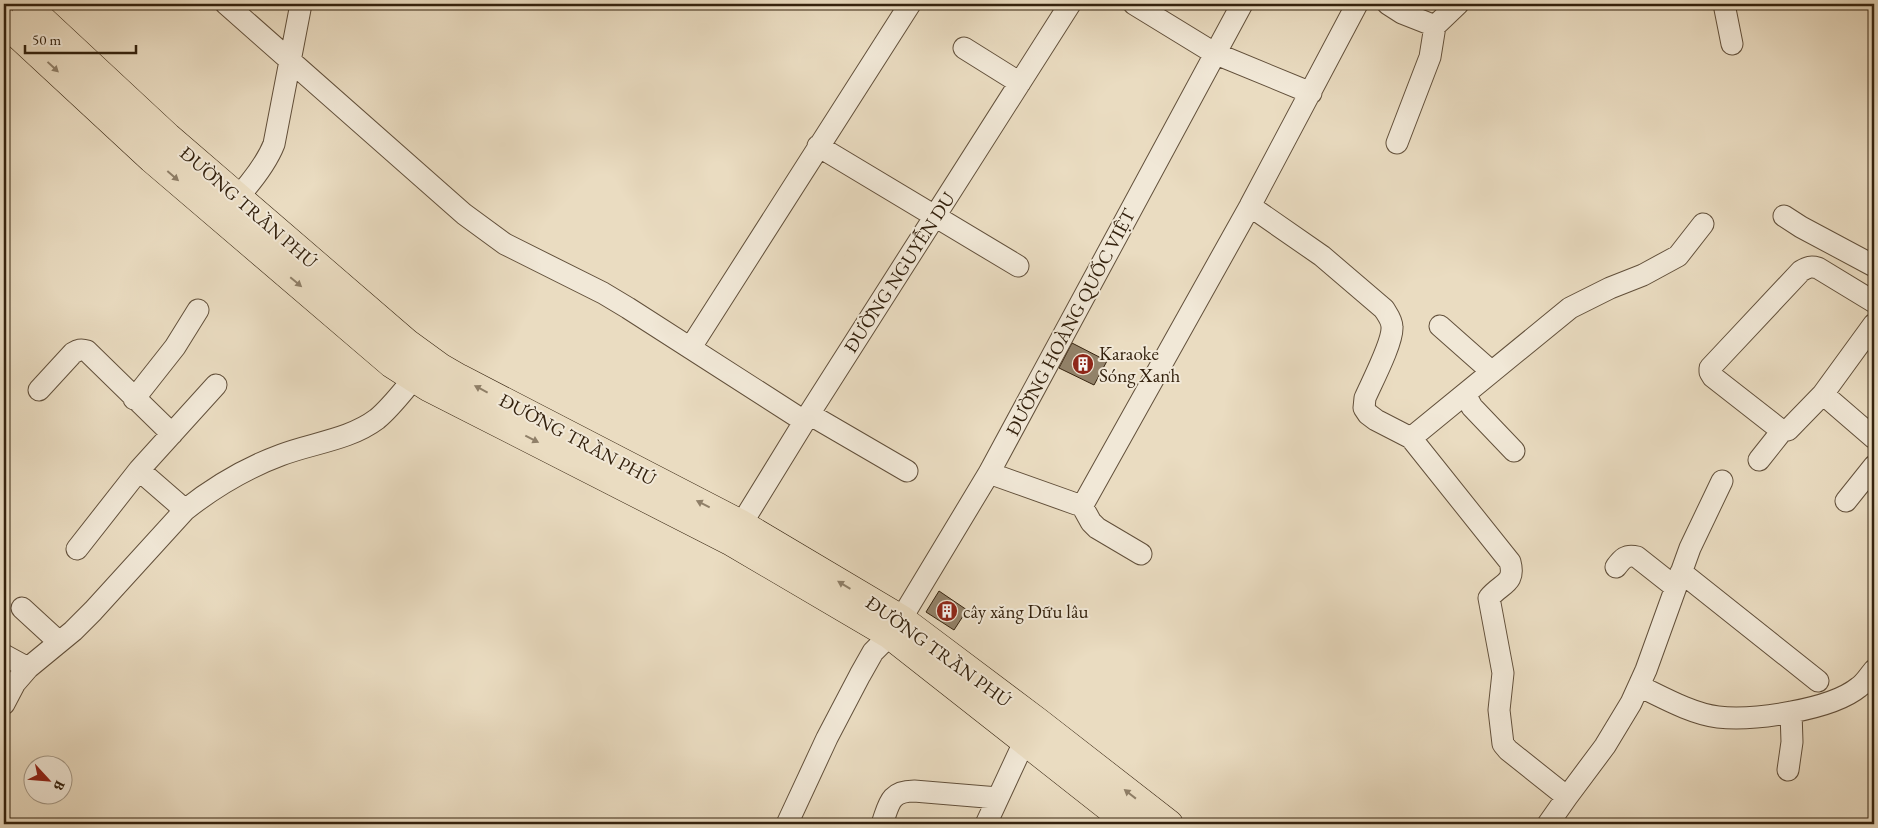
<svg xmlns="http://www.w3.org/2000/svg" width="1878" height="828" font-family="'EB Garamond',serif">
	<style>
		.building { fill: #93836b; stroke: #34220e }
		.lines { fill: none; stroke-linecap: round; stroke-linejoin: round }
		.minor-casing { stroke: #62503b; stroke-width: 23 }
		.major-casing { stroke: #34220e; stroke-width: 29 }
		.minor { stroke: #f1e8d7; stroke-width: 21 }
		.major { stroke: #eadcc1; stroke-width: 28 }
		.oneway { fill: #8f7f68 }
		.labels { text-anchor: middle; stroke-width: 4; stroke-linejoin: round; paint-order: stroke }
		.street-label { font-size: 19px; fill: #34220e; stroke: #f1e8d7 }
		.poi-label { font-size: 19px; fill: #34220e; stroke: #f1e8d7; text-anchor: start }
	</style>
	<rect width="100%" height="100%" fill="#eadcc1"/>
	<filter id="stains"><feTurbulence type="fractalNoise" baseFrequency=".004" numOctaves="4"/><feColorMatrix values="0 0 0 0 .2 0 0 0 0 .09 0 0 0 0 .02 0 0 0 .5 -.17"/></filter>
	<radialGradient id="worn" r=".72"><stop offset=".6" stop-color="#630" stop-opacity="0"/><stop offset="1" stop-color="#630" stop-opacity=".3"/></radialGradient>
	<path class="building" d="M1072 343 1107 361 1094 385 1059 368Z
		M939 591 967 610 954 630 926 612Z"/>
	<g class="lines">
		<g class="minor-casing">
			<path id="minor" d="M226 4 464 214 505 244 603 293 628 308 804 421
				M1134 4 1214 53 1311 93
				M1388 4 1402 13 1435 26
				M1724 4 1732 44
				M964 48 1020 83
				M1397 143 1430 57 1435 26 1458 4
				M818 146 1018 266
				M1250 206 1322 256 1384 309C1387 314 1392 320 1392 327 1393 342 1372 382 1365 398L1364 408 1368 414 1376 420 1411 438 1510 562C1516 584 1501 583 1489 598L1503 673 1499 710 1503 744 1508 750 1567 797 1548 824
				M228 208C245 190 265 167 274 144L301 4
				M1784 216 1801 227 1874 266
				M1874 324 1823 394 1874 438
				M1440 326 1492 372
				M691 347 910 4
				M39 390 73 353C78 350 81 349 87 351L172 434
				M1465 394 1472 407 1514 451
				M1823 394 1788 430 1782 431 1713 377 1710 372V368L1801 271C1808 267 1811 266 1818 268L1874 302
				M134 399 175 347 198 310
				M809 414 907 471
				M1411 438 1570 308 1610 288 1643 275 1678 256 1703 224
				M1759 460 1782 431
				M139 470 216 385
				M989 473 1076 504 1084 503 1250 206 1357 4
				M1846 501 1874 466
				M1081 504 1091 522 1097 528 1141 554
				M734 536 809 414 1070 4
				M77 549 139 470 185 510
				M1616 567C1622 559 1626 554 1637 557L1675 587
				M1681 572 1818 681
				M22 608 59 642
				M4 655 28 668
				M1639 686C1662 697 1692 714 1718 717 1753 721 1831 710 1859 687 1865 683 1869 676 1874 670
				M4 704 15 683 28 668 73 631 93 611 185 510C214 487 246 468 281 455 312 443 349 440 377 419 394 405 408 384 423 368
				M1788 770 1792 742 1791 712
				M1567 797 1605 746 1631 703 1646 670 1690 548 1722 481
				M787 824 827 738 860 675 873 652 890 635 901 619 989 473 1242 4
				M882 824C889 805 889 791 914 791L998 798
				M986 824 1025 740"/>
		</g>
		<g class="major-casing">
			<path id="major" d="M25 4 168 137 407 343 440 367 459 378 741 524 901 619 1038 722 1169 824
				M4 22 152 159 392 364 428 387 730 541 890 635 1130 824"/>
		</g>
		<use href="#minor" class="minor"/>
		<use href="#major" class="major"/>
	</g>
	<defs><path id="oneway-solid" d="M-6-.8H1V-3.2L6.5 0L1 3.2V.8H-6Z" transform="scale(1.25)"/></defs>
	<g class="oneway">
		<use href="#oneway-solid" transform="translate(53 67) rotate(43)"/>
		<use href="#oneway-solid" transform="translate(173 176) rotate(41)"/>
		<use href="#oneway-solid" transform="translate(296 282) rotate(40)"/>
		<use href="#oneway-solid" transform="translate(481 389) rotate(-152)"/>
		<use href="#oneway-solid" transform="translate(532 439) rotate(27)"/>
		<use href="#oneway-solid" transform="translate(703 504) rotate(-153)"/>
		<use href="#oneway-solid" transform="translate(844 585) rotate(-149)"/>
		<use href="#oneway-solid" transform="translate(1130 794) rotate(-142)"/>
	</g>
	<defs>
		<g id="building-disc" transform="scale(1.125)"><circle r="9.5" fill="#8f2418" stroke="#f1e8d7"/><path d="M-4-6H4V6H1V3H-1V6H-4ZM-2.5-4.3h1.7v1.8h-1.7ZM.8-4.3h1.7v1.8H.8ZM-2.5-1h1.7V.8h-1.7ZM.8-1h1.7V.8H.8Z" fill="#fff"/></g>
	</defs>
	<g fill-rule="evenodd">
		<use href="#building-disc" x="1083" y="364"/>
		<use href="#building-disc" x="947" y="611"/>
	</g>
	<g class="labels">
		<g class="street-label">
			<text transform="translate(249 207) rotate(41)" y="7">ĐƯỜNG TRẦN PHÚ</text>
			<text transform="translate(899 272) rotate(-57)" y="7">ĐƯỜNG NGUYỄN DU</text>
			<text transform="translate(1070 322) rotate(-62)" y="7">ĐƯỜNG HOÀNG QUỐC VIỆT</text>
			<text transform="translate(578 439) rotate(28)" y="7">ĐƯỜNG TRẦN PHÚ</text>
			<text transform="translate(939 651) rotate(36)" y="7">ĐƯỜNG TRẦN PHÚ</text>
		</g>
		<g class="poi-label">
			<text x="1099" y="360">Karaoke<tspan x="1099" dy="22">Sóng Xanh</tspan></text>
			<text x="963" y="618">cây xăng Dữu lâu</text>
		</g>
	</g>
	<rect width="1878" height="828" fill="none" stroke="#eadcc1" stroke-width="20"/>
	<rect x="5" y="5" width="1868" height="818" fill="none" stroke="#34220e" stroke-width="2.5"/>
	<rect x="10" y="10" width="1858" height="808" fill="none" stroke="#34220e"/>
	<g transform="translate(48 780) rotate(116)"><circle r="24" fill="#f1e8d7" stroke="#a59987"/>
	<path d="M0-4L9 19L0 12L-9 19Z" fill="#8f2418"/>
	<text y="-8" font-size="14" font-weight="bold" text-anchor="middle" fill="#34220e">B</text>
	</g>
	<path d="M25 45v8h111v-8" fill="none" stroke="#34220e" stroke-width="2.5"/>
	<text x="32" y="45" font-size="15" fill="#34220e" stroke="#f1e8d7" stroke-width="4" paint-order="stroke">50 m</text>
	<rect width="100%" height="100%" filter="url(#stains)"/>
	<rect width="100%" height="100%" fill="url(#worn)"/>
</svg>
